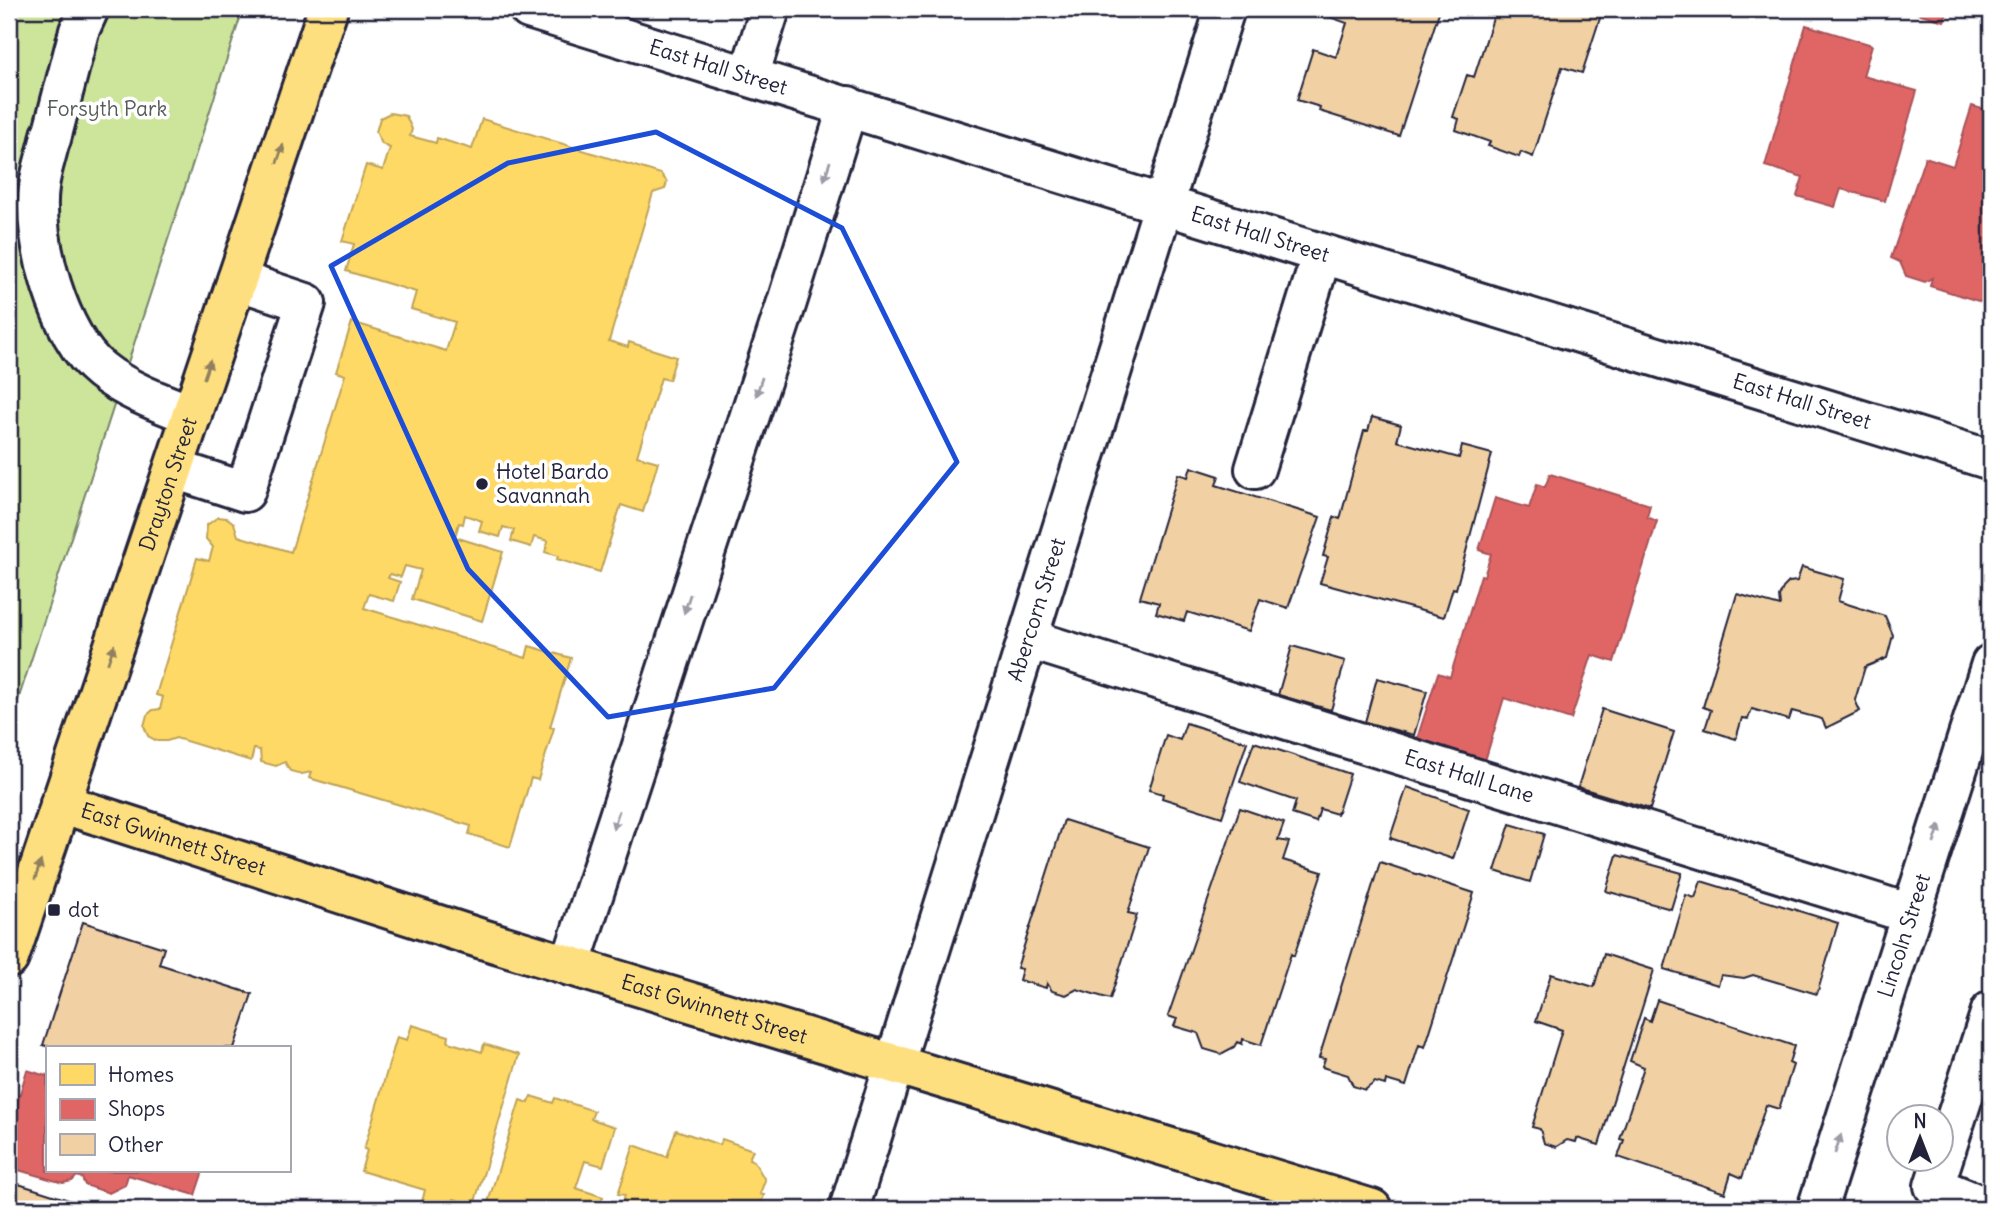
<svg xmlns="http://www.w3.org/2000/svg" width="2000" height="1218" font-family="Delius,sans-serif">
	<style>
		.green { fill: #cce59b; stroke: #77846b; stroke-width: 2 }
		.homes { fill: #ffd966; stroke: #bda259; stroke-width: 2 }
		.shops { fill: #e06666; stroke: #a75259; stroke-width: 2 }
		.building { fill: #f1d1a3; stroke: #22223b; stroke-width: 2 }
		.lines { fill: none; stroke-linecap: round; stroke-linejoin: round }
		.minor-casing { stroke: #22223b; stroke-width: 44 }
		.major-casing { stroke: #22223b; stroke-width: 44 }
		.minor { stroke: #fff; stroke-width: 38 }
		.major { stroke: #fedf80; stroke-width: 38 }
		.oneway { fill: #90805e }
		.oneway2 { fill: #9c9ca7 }
		.marked { fill: none; stroke: #1d4ed8; stroke-width: 5; stroke-linejoin: round }
		.poi-dot { fill: #22223b; stroke: #fff; stroke-width: 2.5 }
		.labels { text-anchor: middle; stroke-width: 7; stroke-linejoin: round; paint-order: stroke }
		.street-label { font-size: 21px; fill: #22223b; stroke: #fff }
		.park-label { font-size: 21px; fill: #555c58; stroke: #fff }
		.poi-label { font-size: 21px; fill: #22223b; stroke: #fff; text-anchor: start }
	</style>
	<rect width="100%" height="100%" fill="#fff"/>
	<filter id="ink" filterUnits="userSpaceOnUse"><feTurbulence type="fractalNoise" baseFrequency=".0143" numOctaves="2"/><feDisplacementMap in="SourceGraphic" scale="14" xChannelSelector="R" yChannelSelector="G"/><feConvolveMatrix kernelMatrix="1 2 1 2 8 2 1 2 1" color-interpolation-filters="sRGB"/></filter>
	<g filter="url(#ink)">
		<path class="green" d="M9 9H243L9 728Z"/>
		<path class="homes" d="M390 113 406 116 412 129 410 136 436 143 437 138 472 149 482 119 661 174 667 182 665 189 653 193 609 341 628 347 629 342 676 357 669 380 661 378 637 456 658 462 643 512 621 505 600 572 557 559 558 556 545 552 548 541 534 537 531 547 511 541 514 530 503 527 500 537 479 531 482 521 465 515 463 524 459 523 455 537 503 552 482 621 412 599 421 570 405 566 401 577 390 574 388 578 400 582 394 601 369 594 364 608 526 658 529 646 571 658 550 727 554 728 538 780 531 778 510 847 469 834 471 826 309 778 311 772 302 774 290 771 285 762 276 766 261 762 260 750 254 749 251 761 176 738 167 741H157L148 736 144 726 147 715 153 710 160 709 163 697 156 695 197 558 209 561 213 547 206 539 207 525 218 517 227 518 234 523 238 536 291 552 345 375 336 372 352 322 446 351 455 322 411 309 416 292 346 271 354 244 342 241 366 165 383 170 390 148 382 144 376 132 380 118Z
			M412 1025 449 1036 448 1042 482 1052 484 1044 519 1055 474 1205 454 1199 450 1209H446L422 1202 425 1190 361 1171 367 1150 364 1149 397 1037 407 1040Z
			M531 1096 553 1103 555 1098 594 1111 591 1119 615 1127 603 1166 585 1161 576 1188 603 1197 599 1209H537L523 1205 522 1209H486L520 1100 529 1103Z
			M676 1130 720 1145 722 1139 753 1150 749 1159 754 1161 765 1180 760 1194 764 1195 759 1209H621L625 1195 618 1194 634 1145 667 1157Z"/>
		<path class="shops" d="M1904 9H1948L1944 21Z
			M1806 25 1872 45 1863 76 1917 91 1885 201 1841 189 1835 207 1797 196 1803 177 1765 166Z
			M1991 104V305L1930 286 1932 278 1925 282 1906 276 1900 262 1891 258 1925 157 1953 166 1972 106 1989 111Z
			M1550 474 1650 505 1647 517 1657 521 1614 662 1592 655 1571 719 1504 698 1484 764 1416 742 1438 673 1450 677 1481 575 1484 576 1491 554 1479 550 1495 498 1529 508 1537 484 1545 487Z
			M27 1070 46 1076 47 1074V1171H203L195 1195 128 1175 125 1185 109 1193 85 1185 82 1178 77 1176 72 1181 63 1183 15 1169 16 1164 9 1162V1131Z"/>
		<path class="building" d="M1326 9H1440L1399 136 1319 111 1320 107 1297 100 1313 49 1336 57 1347 23 1324 15Z
			M1496 9H1580L1601 15 1582 73 1562 67 1533 157 1521 152 1519 157 1488 146 1490 142 1456 130 1459 119 1453 117 1467 75 1474 77Z
			M1372 417 1401 425 1397 441 1459 458 1462 446 1492 454 1463 563 1456 589 1453 588 1444 617 1320 583 1328 557 1323 556 1334 517 1340 519 1364 431H1368Z
			M1191 467 1219 476 1216 485 1320 517 1288 608 1260 599 1249 631 1187 612 1184 621 1156 613 1159 603 1140 598 1178 474 1188 477Z
			M1802 567 1844 579 1838 601 1885 616 1893 635 1887 658 1865 667 1855 700 1860 711 1826 728 1822 719 1792 711 1789 720 1752 709 1748 719 1742 718 1736 739 1705 729 1711 710 1703 707 1737 594 1780 606 1779 597 1783 588 1789 582 1797 581Z
			M1292 646 1345 661 1331 710 1278 695Z
			M1377 678 1427 691 1414 735 1365 722Z
			M1602 709 1674 732 1650 809 1578 787Z
			M1186 723 1247 742 1222 817 1162 798 1163 794 1149 790 1166 735 1180 740Z
			M1254 742 1350 774 1337 814 1320 809 1316 822 1292 814 1296 801 1240 782Z
			M1407 787 1469 809 1453 859 1390 838Z
			M1240 808 1284 823 1278 840 1289 842 1283 860 1322 872 1294 956 1291 954 1261 1045 1243 1039 1242 1044 1237 1042 1234 1047 1221 1054 1204 1049 1198 1033 1174 1026 1177 1019 1168 1016Z
			M1064 820 1149 847 1128 913 1137 915 1110 999 1077 989 1066 995 1052 991 1047 983 1046 988 1019 980 1022 969 1017 968Z
			M1510 824 1544 834 1530 882 1495 871Z
			M1617 855 1682 873 1671 909 1606 891Z
			M1380 862 1474 893 1425 1047 1419 1045 1406 1086 1386 1080 1385 1085 1375 1082 1365 1090 1353 1086 1348 1075 1322 1067 1325 1059 1319 1058Z
			M1701 881 1838 923 1817 994 1753 975 1744 978 1721 975 1718 985 1664 969 1686 895 1695 898Z
			M83 922 164 948 159 964 252 994 234 1048H53L43 1045Z
			M1604 954 1654 970 1599 1145 1577 1138 1576 1142 1567 1140 1556 1147 1544 1143 1540 1129 1532 1127 1562 1030 1536 1021 1551 974 1594 987Z
			M1657 1000 1794 1046 1789 1063 1793 1065 1779 1109 1766 1105 1742 1178 1731 1173 1725 1193 1618 1157 1624 1140 1620 1139 1644 1067 1630 1061 1644 1018 1650 1021Z
			M9 1181 97 1209H9Z"/>
		<g class="lines">
			<g class="minor-casing">
				<g id="minor">
					<path id="s1" d="M529 9 1991 460"/>
					<path d="M749 76 770 9"/>
					<path d="M51 135C48 152 41 169 39 187 32 239 59 337 101 370 127 391 161 403 192 415"/>
					<path d="M51 139 79 31 89 9"/>
					<path d="M174 469 245 492 306 303 237 280"/>
					<path d="M1255 469 1322 254"/>
					<path id="s2" d="M1028 639 1911 914"/>
					<path d="M570 966 787 302 848 106"/>
					<path d="M1991 1011 1934 1186 1991 1209"/>
					<path id="s3" d="M849 1209 1225 9"/>
					<path id="s4" d="M1817 1209 1991 664"/>
				</g>
			</g>
			<g class="major-casing">
				<g id="major">
					<path id="s5" d="M60 803 479 938 1372 1209"/>
					<path id="s6" d="M9 958 328 9"/>
				</g>
			</g>
			<use href="#minor" class="minor"/>
			<use href="#major" class="major"/>
		</g>
		<defs><path id="oneway-solid" d="M-6-.8H1V-3.2L6.5 0L1 3.2V.8H-6Z" transform="scale(1.75)"/></defs>
		<g class="oneway">
			<use href="#oneway-solid" transform="translate(280 154) rotate(-71)"/>
			<use href="#oneway-solid" transform="translate(207 369) rotate(-71)"/>
			<use href="#oneway-solid" transform="translate(111 654) rotate(-71)"/>
			<use href="#oneway-solid" transform="translate(38 870) rotate(-72)"/>
		</g>
		<g class="oneway2">
			<use href="#oneway-solid" transform="translate(827 171) rotate(108)"/>
			<use href="#oneway-solid" transform="translate(759 387) rotate(108)"/>
			<use href="#oneway-solid" transform="translate(687 604) rotate(108)"/>
			<use href="#oneway-solid" transform="translate(616 820) rotate(108)"/>
			<use href="#oneway-solid" transform="translate(1937 834) rotate(-72)"/>
			<use href="#oneway-solid" transform="translate(1838 1144) rotate(-72)"/>
		</g>
	</g>
	<path class="marked" d="M656 132 842 228 957 462 774 688 608 717 468 569 331 266 508 163Z"/>
	<g class="poi-dot">
		<circle cx="482" cy="484" r="7"/>
		<rect x="47" y="903" width="14" height="14" rx="3.5"/>
	</g>
	<g class="labels">
		<g class="street-label">
			<text dy="7" stroke="none"><textPath href="#s1" startOffset="198">East Hall Street</textPath></text>
			<text dy="7" stroke="none"><textPath href="#s1" startOffset="765">East Hall Street</textPath></text>
			<text dy="7" stroke="none"><textPath href="#s1" startOffset="1332">East Hall Street</textPath></text>
			<text dy="7" stroke="none"><textPath href="#s6" startOffset="500">Drayton Street</textPath></text>
			<text dy="7" stroke="none"><textPath href="#s3" startOffset="628">Abercorn Street</textPath></text>
			<text dy="7" stroke="none"><textPath href="#s2" startOffset="462">East Hall Lane</textPath></text>
			<text dy="7" stroke="none"><textPath href="#s5" startOffset="119">East Gwinnett Street</textPath></text>
			<text dy="7" stroke="none"><textPath href="#s4" startOffset="287">Lincoln Street</textPath></text>
			<text dy="7" stroke="none"><textPath href="#s5" startOffset="686">East Gwinnett Street</textPath></text>
		</g>
		<g class="park-label">
			<text x="107" y="116">Forsyth Park</text>
		</g>
		<g class="poi-label">
			<text x="496" y="479">Hotel Bardo<tspan x="496" dy="24">Savannah</tspan></text>
			<text x="68" y="917">dot</text>
		</g>
	</g>
	<rect width="2000" height="1218" fill="none" stroke="#fff" stroke-width="35"/>
	<rect x="18" y="18" width="1965" height="1183" fill="none" stroke="#22223b" stroke-width="2.5" filter="url(#ink)"/>
	<rect x="46" y="1046" width="245" height="126" fill="#ffffff" stroke="#a7a7b1" stroke-width="2"/>
	<rect x="60" y="1064" width="35" height="21" fill="#ffd966" stroke="#a7a7b1" stroke-width="2"/>
	<text x="108" y="1082" font-size="21" fill="#22223b">Homes</text>
	<rect x="60" y="1099" width="35" height="21" fill="#e06666" stroke="#a7a7b1" stroke-width="2"/>
	<text x="108" y="1116" font-size="21" fill="#22223b">Shops</text>
	<rect x="60" y="1134" width="35" height="21" fill="#f1d1a3" stroke="#a7a7b1" stroke-width="2"/>
	<text x="108" y="1152" font-size="21" fill="#22223b">Other</text>
	<g transform="translate(1920 1138)"><circle r="33" fill="#ffffff" stroke="#a7a7b1" stroke-width="2"/>
	<path d="M0-5L12 26L0 18L-12 26Z" fill="#22223b"/>
	<text y="-10" font-size="19" font-weight="bold" text-anchor="middle" fill="#22223b">N</text>
	</g>
</svg>
